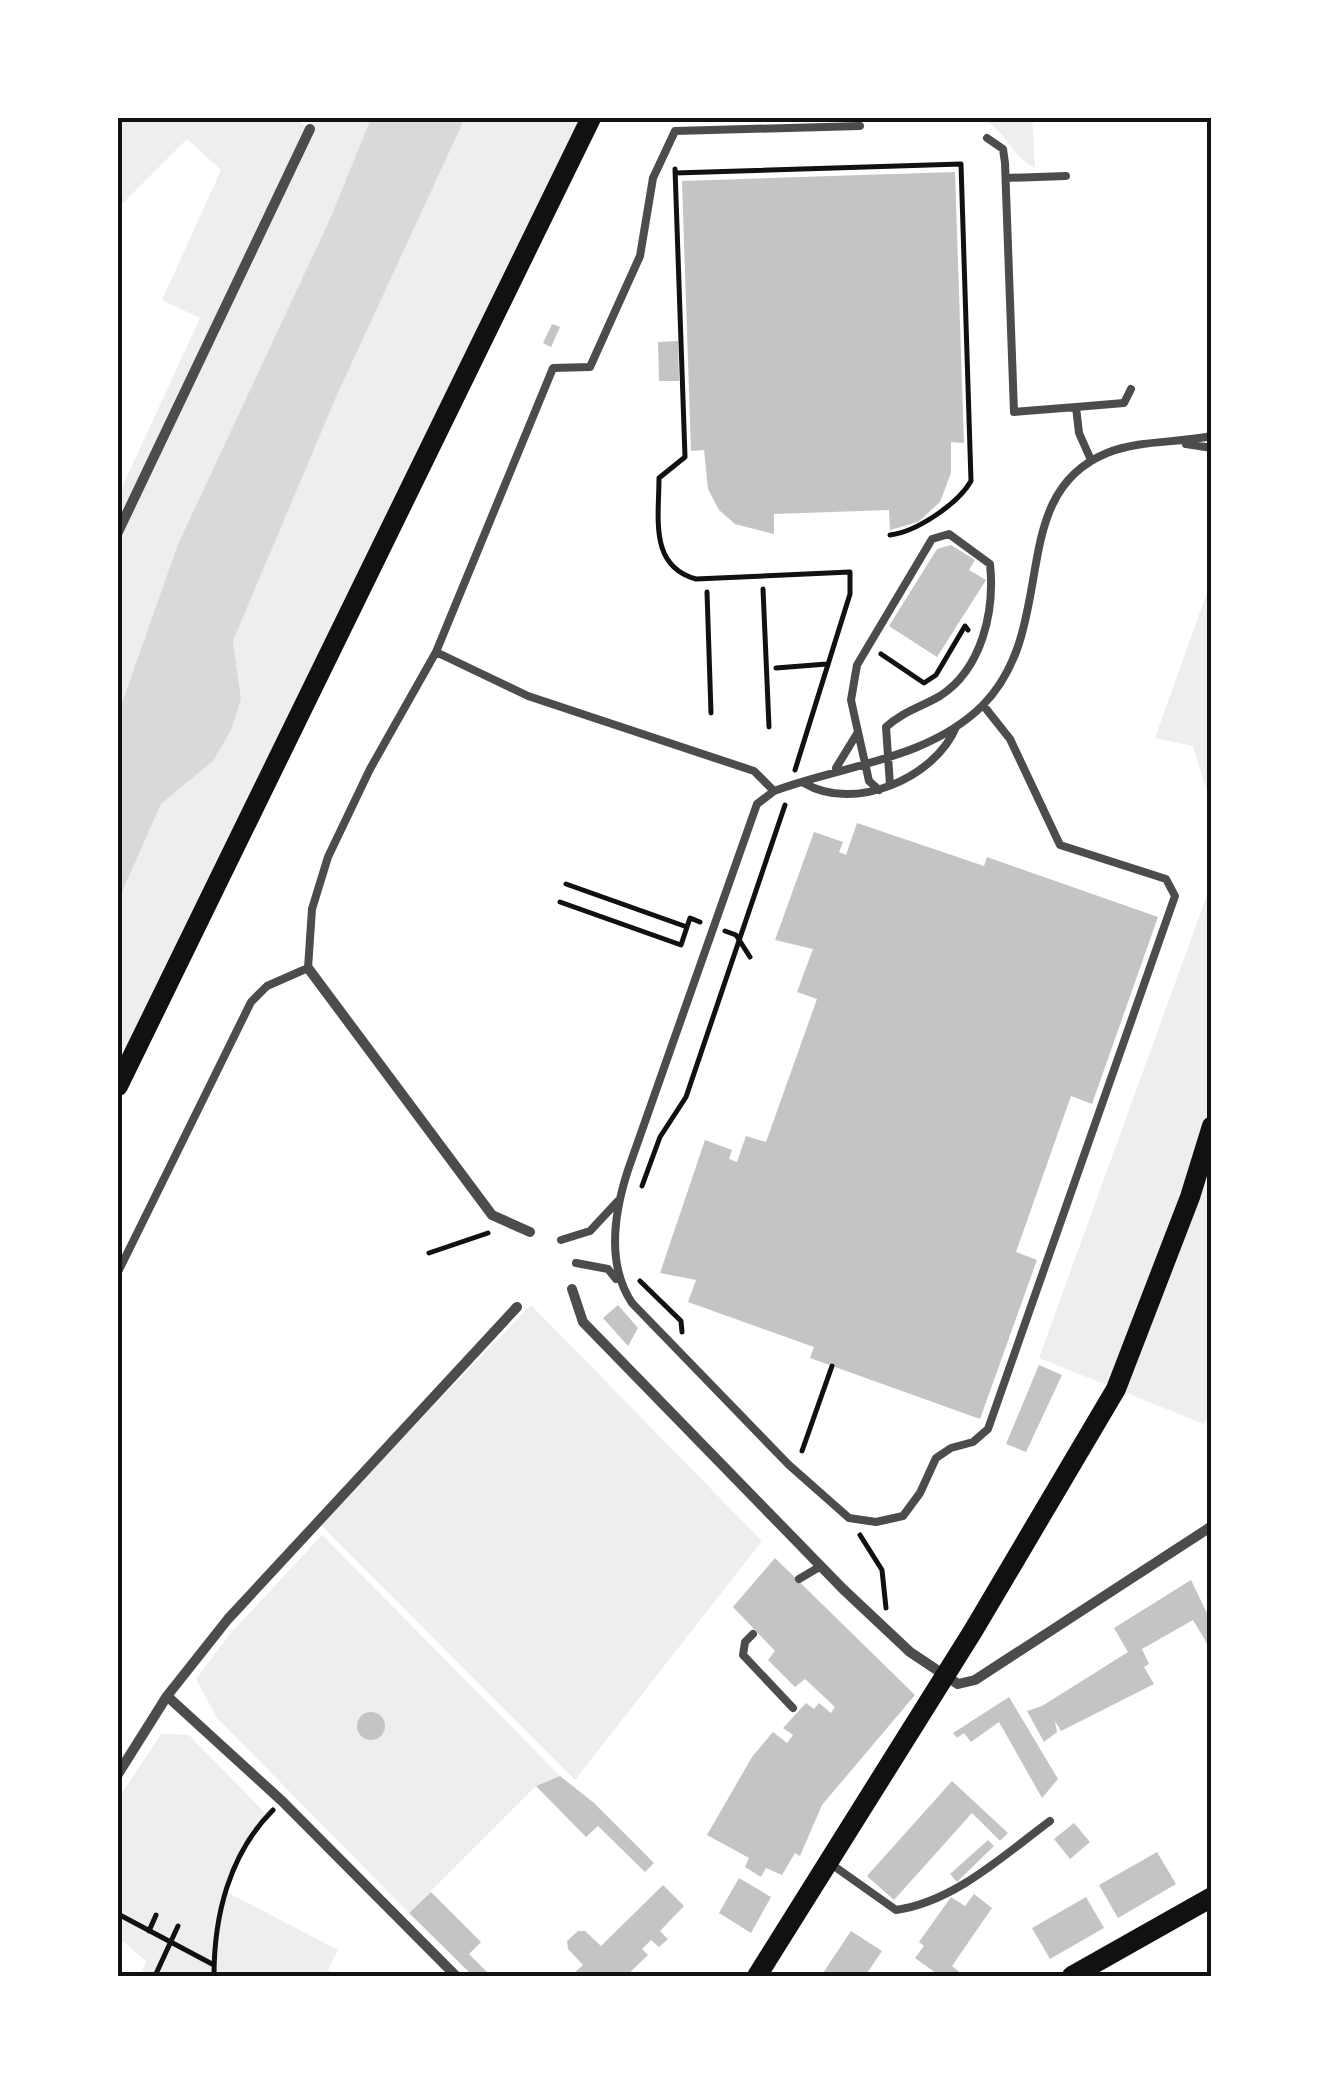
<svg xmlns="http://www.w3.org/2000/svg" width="1329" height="2094" font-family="'Public Sans',sans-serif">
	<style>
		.green { fill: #eee }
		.water { fill: #d9d9d9 }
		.building { fill: #c4c4c4 }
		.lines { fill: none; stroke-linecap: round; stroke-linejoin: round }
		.path { stroke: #111; stroke-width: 5 }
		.service { stroke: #4c4c4c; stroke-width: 8 }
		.minor { stroke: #4c4c4c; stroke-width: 10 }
		.secondary { stroke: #111; stroke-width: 20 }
		.neatline { fill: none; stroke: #111; stroke-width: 4 }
	</style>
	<rect width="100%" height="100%" fill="#fff"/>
	<path class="green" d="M118 118H293L308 127 312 118H371L330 219 178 544 118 714V496L200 318 162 300 221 170 187 139 118 208Z
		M465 118H591L118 1086V901L161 804 213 761 241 699 233 641 337 395Z
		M979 118H1032L1035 168C1010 155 1006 128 979 118Z
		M1211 581V804L1193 746 1155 738Z
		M1211 884V1411L1204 1424 1039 1358Z
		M531 1305 762 1541 575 1780 320 1524Z
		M322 1535 560 1776 536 1786 409 1913 217 1718 196 1679 230 1634Z
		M161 1734 189 1735 267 1815 246 1846 225 1891 338 1950 328 1970 340 1976H141L146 1961 118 1937V1799Z"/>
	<path class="water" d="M371 118H465L337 395 233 641 241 699 231 730 213 761 161 804 118 901V714L178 544 330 219Z"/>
	<path class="building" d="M955 172 964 443 951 442V473L940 502 918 522 890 530 889 510 774 514V534L735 524 719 510 708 489 704 450 691 451 682 181Z
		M552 324 560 327 551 347 543 343Z
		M678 341 679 381H659L658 342Z
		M951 545 975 560 969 570 986 580 937 657 889 626 937 549Z
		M857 823 984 866 987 857 1158 917 1092 1104 1071 1096 1016 1252 1037 1260 980 1419 810 1358 814 1347 688 1302 696 1280 660 1273 705 1140 732 1150 729 1159 737 1162 746 1136 766 1142 817 999 797 992 813 949 775 940 814 832 843 842 839 852 846 855Z
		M618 1305 638 1328 628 1346 603 1318Z
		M1039 1365 1062 1375 1026 1452 1006 1444Z
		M775 1558 915 1695 822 1805 800 1856 795 1853 782 1875 766 1868 761 1877 745 1867 749 1858 707 1835 752 1757 773 1732 787 1743 793 1735 783 1728 806 1703 814 1709 819 1703 831 1713 835 1707 805 1679 795 1687 768 1660 775 1651 733 1607Z
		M1191 1580 1207 1613 1212 1610V1652L1193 1620 1142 1649 1149 1664 1144 1667 1154 1684 1061 1731 1055 1721 1057 1732 1044 1742 1027 1711 1042 1706 1128 1652 1114 1628Z
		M1009 1697 1058 1779 1042 1798 999 1722 971 1742 964 1733 957 1738 953 1733Z
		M357 1726a14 14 0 1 1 28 0a14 14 0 1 1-28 0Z
		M560 1776 594 1803 654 1863 645 1872 598 1826 586 1837 536 1786Z
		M952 1781 1008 1833 1000 1841 972 1813 894 1900 867 1876Z
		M1074 1823 1090 1842 1070 1859 1054 1839Z
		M988 1840 994 1846 957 1882 950 1874Z
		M1157 1852 1176 1884 1118 1918 1099 1885Z
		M739 1878 771 1897 751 1933 719 1913Z
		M663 1885 684 1906 660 1931 668 1939 659 1947 651 1940 642 1949 648 1955 626 1976H571L583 1965 568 1949 567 1941 578 1931H585L601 1946Z
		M431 1892 481 1942 469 1954 491 1976H473L409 1913Z
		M974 1894 992 1908 952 1966 962 1974 940 1976 915 1958 924 1946 919 1942 951 1897 965 1906Z
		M1086 1897 1104 1928 1050 1959 1032 1928Z
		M851 1931 882 1951 865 1976H821Z"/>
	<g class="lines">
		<path class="path" d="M675 169 685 457 659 478C659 518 649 566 696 579L850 572V594L795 770
			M675 173 961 164 971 481C958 504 916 532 890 535
			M763 589 769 727
			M707 592 711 713
			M881 654 924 683 936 675 965 626 968 630
			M776 668 827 664
			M566 884 687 927
			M560 902 681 945 690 918 700 922
			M725 931 736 935 750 957
			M642 1186 660 1137 686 1097 785 805
			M429 1253 488 1233
			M640 1281 681 1321 682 1332
			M802 1451 832 1366
			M860 1535 882 1570 886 1608
			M118 1914 214 1965
			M149 1931 156 1915
			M155 1976 178 1926
			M214 1976C214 1916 229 1854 273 1810"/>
		<path class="service" d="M987 138 1003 149 1005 163 1014 412 1076 407 1079 433 1091 460
			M1006 178 1066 176
			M1076 407 1124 403 1131 389
			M1186 444 1212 448
			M436 652 528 696 754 771 774 791C843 765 927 760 982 706 1061 627 1004 495 1107 453 1139 440 1178 443 1212 436
			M858 732 869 781 879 790
			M836 768 858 732 851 700 857 665 932 539 949 534 990 564C995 611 982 669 940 696 921 707 902 712 886 727L890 785
			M804 783C854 813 935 778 956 727
			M774 791 757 804 628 1170C614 1213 606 1264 632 1303L789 1465 849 1518 876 1522 903 1516 920 1493 936 1458 951 1448 973 1442 988 1429 1175 896 1166 879 1060 845 1010 739 983 705
			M561 1240 590 1231 618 1201
			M576 1263 608 1269 616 1279
			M118 1272 251 1002 267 986 308 968 312 909 328 857 370 769 436 652 553 368 590 367 640 256 653 178 675 131 860 126
			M799 1579 821 1566
			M753 1634 745 1642 743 1655 793 1708
			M831 1864 896 1910C954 1902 1004 1855 1050 1821"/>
		<path class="minor" d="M118 532 310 129
			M308 968 492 1215 530 1232
			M572 1289 583 1322 843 1589 910 1652 958 1684 975 1680 1212 1526
			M167 1696 282 1801 456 1976
			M118 1774 167 1696 228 1619 517 1307"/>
		<path class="secondary" d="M118 1086 591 118
			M757 1976 973 1631 1116 1389 1190 1197 1212 1126
			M1072 1976 1212 1897"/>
	</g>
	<rect width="1329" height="2094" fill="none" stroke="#ffffff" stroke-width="240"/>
	<rect x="120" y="120" width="1089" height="1854" class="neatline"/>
</svg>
